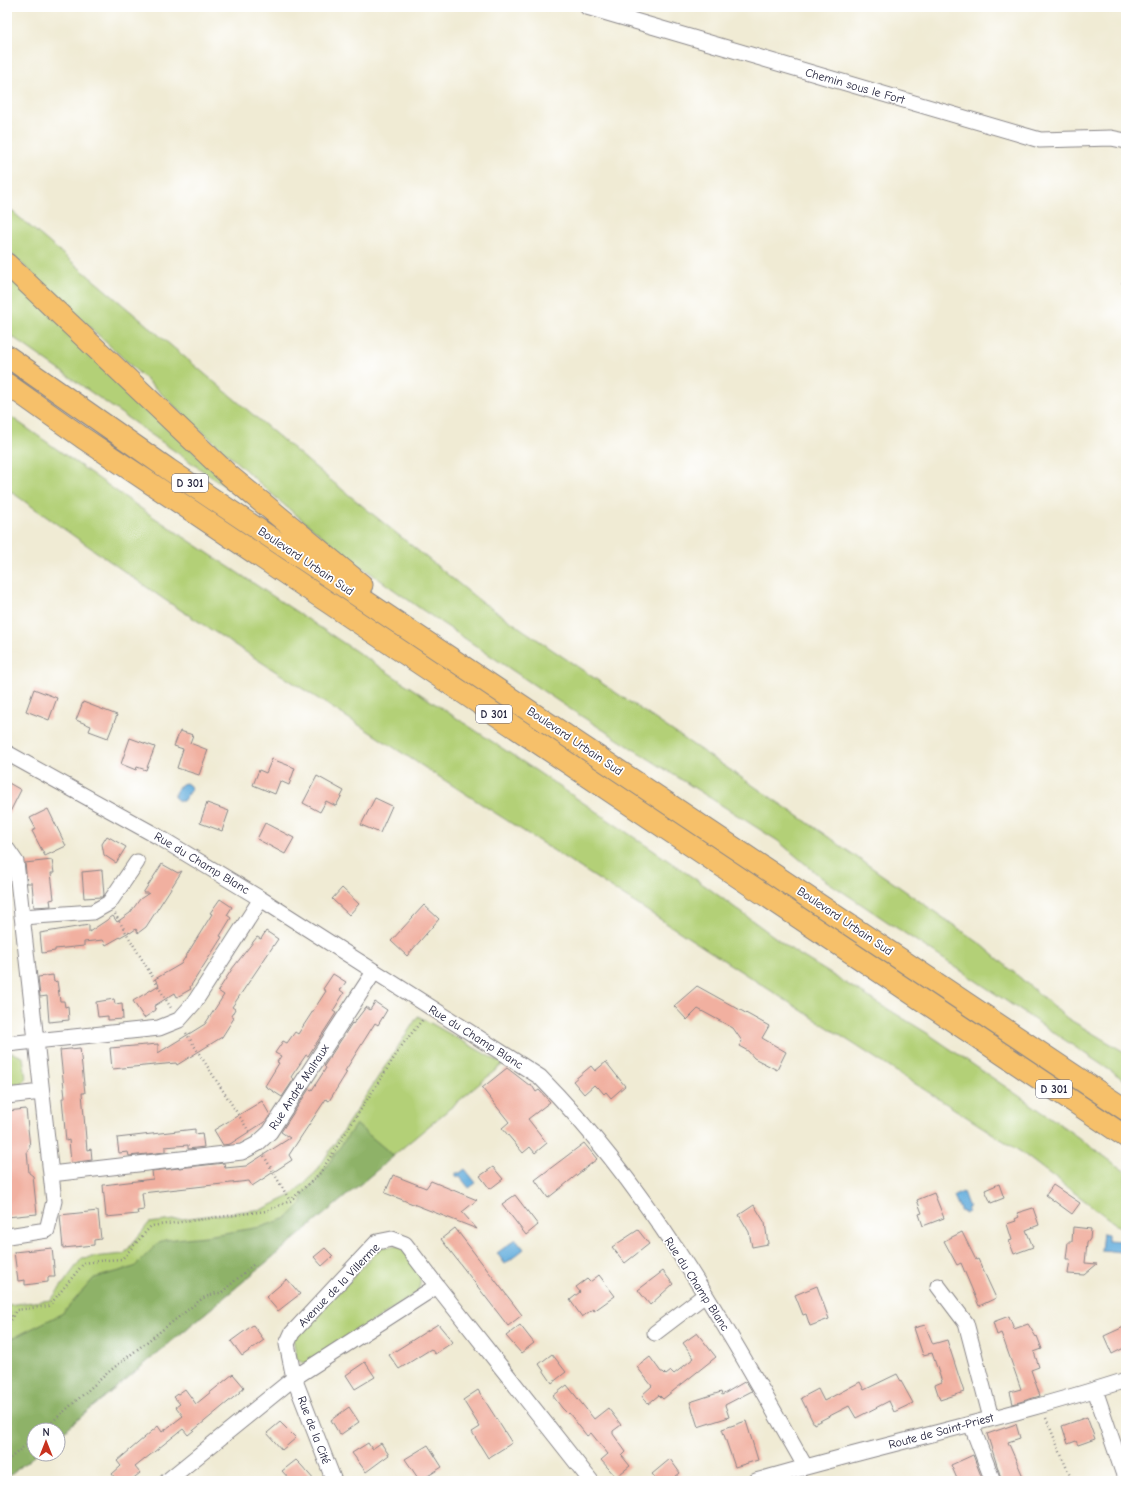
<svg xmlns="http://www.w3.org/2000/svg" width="1133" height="1488" font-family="'Comic Neue',sans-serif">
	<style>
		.green { fill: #b3d077; stroke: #6a7959 }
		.forest { fill: #8eb268; stroke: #586a52 }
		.water { fill: #66afdd; stroke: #44688c }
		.building { fill: #f1b0a0 }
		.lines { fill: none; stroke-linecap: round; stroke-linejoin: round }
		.minor-casing { stroke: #898688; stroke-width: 17 }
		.highway-casing { stroke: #898688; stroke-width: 23 }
		.path { stroke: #898688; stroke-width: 2.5; stroke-dasharray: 1 3; stroke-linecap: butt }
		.minor { stroke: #fff; stroke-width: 15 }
		.highway { stroke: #f6c06b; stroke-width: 21 }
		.labels { text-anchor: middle; stroke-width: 3.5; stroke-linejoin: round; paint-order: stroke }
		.shield { fill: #fff; stroke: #646476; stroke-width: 1 }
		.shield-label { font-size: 11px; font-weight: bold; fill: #22223b }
		.street-label { font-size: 12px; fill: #22223b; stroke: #fff }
	</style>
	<rect width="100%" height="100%" fill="#fff"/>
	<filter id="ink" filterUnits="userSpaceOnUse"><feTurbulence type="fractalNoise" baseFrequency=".025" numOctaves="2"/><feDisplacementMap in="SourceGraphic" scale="8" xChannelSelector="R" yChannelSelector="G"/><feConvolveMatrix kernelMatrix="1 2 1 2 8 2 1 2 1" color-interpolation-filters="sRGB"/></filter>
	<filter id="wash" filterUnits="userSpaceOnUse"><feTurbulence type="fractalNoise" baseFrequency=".012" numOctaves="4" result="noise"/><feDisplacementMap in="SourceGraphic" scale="16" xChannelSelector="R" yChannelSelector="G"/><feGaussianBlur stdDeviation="0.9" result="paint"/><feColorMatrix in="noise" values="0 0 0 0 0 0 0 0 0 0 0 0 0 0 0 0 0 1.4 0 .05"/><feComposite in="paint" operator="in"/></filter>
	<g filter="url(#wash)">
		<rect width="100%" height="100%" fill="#f0ebd4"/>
		<path class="green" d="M7 207 328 478 479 600 804 820 982 945 1067 1018 1126 1053V1081L822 878 778 841 567 707 421 609 348 557 284 505 183 414 7 250Z
			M7 273 247 502 7 333Z
			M7 414 146 512 538 772 707 887 795 952 927 1033 1054 1120 1126 1172V1232L1021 1152 165 600 7 489Z
			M418 1016 503 1064 58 1436V1430H34V1454H36L7 1478V1305L51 1300 82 1258 124 1254 149 1223 263 1209 290 1196 316 1172Z
			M7 1053H13L23 1057 26 1078 22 1083 7 1085Z
			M400 1246C412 1261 426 1272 418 1292L311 1362 303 1363 297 1360 293 1339 382 1247Z"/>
		<path class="forest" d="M356 1124 394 1156 58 1436V1430H34V1454H36L7 1478V1341L63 1313 94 1278 134 1267 159 1242 165 1240 206 1236 261 1227 287 1218 302 1203 303 1194 317 1180Z"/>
		<path class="water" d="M186 783 190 786 191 789 183 801H179L174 797 176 791 182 784Z
			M465 1169 476 1183 469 1188 460 1177 456 1176V1173H460Z
			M963 1192 969 1208 967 1209 969 1212 964 1214 963 1211 961 1212 954 1196Z
			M1103 1233 1108 1234V1240L1122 1241 1121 1252 1101 1250Z
			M516 1239 524 1249 505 1264 497 1253Z"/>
		<g id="blocks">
			<path class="building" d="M34 689 57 698 49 720 26 711Z
				M83 702 117 715 108 738 89 731 91 726 76 720Z
				M180 731 193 735 190 743 208 750 199 775 177 768 183 749 174 746Z
				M130 738 155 747 146 770 137 767 136 770 121 764Z
				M272 759 295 768 289 785 280 781 275 794 253 785 259 770 266 773Z
				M317 776 344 791 336 806 326 801 320 812 303 803Z
				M7 782 21 790 7 818Z
				M375 798 392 806 380 833 361 825Z
				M207 803 229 811 222 831 200 823Z
				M48 809 66 846 45 856 32 831 36 829 30 818Z
				M265 823 294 838 285 854 257 839Z
				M107 836 126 847 116 863 104 855 102 844Z
				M52 860 54 873H51L54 899 50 900 51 906 34 907 32 883H27L25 863Z
				M162 864 178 873 182 871 146 927 138 933 136 929 130 933 129 932 106 945 103 940 84 942V946L55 949V951L42 953 40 933 89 925V932L113 916 117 922 130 913 140 899 149 893H143Z
				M102 870 104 895 102 897 84 898 82 872Z
				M342 888 359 904 349 915 332 899Z
				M220 899 232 907 227 915 231 918 220 936 222 937 190 987 191 989 177 997 175 993 154 1006 156 1010 144 1018 133 1001 159 985 155 979 181 964 212 914 210 913Z
				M424 905 439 919 407 956 391 941Z
				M266 931 278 939 232 1007 235 1009 231 1016 234 1018 222 1037 177 1065 176 1063 112 1069 110 1048 158 1044V1053L205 1024 224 995 218 991 232 969 257 937 261 939Z
				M333 974 346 982 340 990 344 993 333 1011 336 1013 308 1056 306 1055 291 1077 294 1079 282 1097 265 1086 279 1063 277 1062 281 1056 275 1053 283 1041 287 1043 295 1032 298 1034 326 991 323 989Z
				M53 975 54 982 57 981 60 1001H64L65 1007 68 1006 69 1020 49 1022 47 996 40 997 38 977Z
				M697 986 769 1026 762 1038 786 1052 777 1070 754 1058 748 1051 739 1046 742 1041 733 1028 698 1009 687 1020 674 1006Z
				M114 999 115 1004 122 1003 123 1019 108 1020V1016L98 1017 96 1002Z
				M375 1002 387 1010 378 1025 375 1023 345 1071 347 1072 329 1101 326 1099 289 1155 292 1160 252 1186 249 1181 142 1193 144 1210 137 1211 138 1214 106 1217 103 1185 153 1179 152 1171 224 1163 225 1168 246 1166 290 1138 281 1132 309 1089 312 1090 326 1068 324 1066 352 1023 353 1024 366 1007 370 1010Z
				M80 1048 85 1093H82L87 1150 91 1149 92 1160 71 1163 69 1140 66 1141 62 1098H65L60 1050Z
				M606 1062 625 1086 611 1098 606 1092 604 1094 598 1087 597 1088 594 1085 584 1094 573 1081 591 1066 595 1071Z
				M507 1068 529 1085 531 1084 536 1092 539 1090 550 1102 528 1119 547 1143 535 1153 530 1147 523 1153 502 1128 509 1122 482 1088Z
				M262 1101 270 1115 266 1121 230 1144 223 1145 214 1130Z
				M26 1109 30 1147 27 1151 29 1173 33 1176 37 1214 7 1217V1111Z
				M195 1129V1134L202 1133 204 1147 188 1149V1145L165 1147V1152L129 1156 128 1152 119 1153 117 1138Z
				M584 1143 597 1159 548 1198 535 1180Z
				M493 1167 503 1179 490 1189 480 1176Z
				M393 1175 426 1188 431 1181 477 1200 462 1212 477 1229 385 1193Z
				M999 1184 1004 1198 991 1203 985 1190Z
				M1053 1185 1080 1203 1072 1214 1046 1195Z
				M934 1193 944 1218 923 1226 919 1214 922 1213 917 1200Z
				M515 1195 538 1225 526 1235 502 1204Z
				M754 1205 765 1223 768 1244 752 1247 749 1232 739 1215Z
				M1033 1208 1039 1225 1026 1230 1033 1247 1014 1254 1009 1241 1012 1240 1007 1224 1016 1221 1015 1219 1019 1217 1017 1213Z
				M98 1211 101 1239 94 1240V1245L63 1248 60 1215Z
				M1073 1227 1091 1229 1090 1239 1087 1243 1085 1263 1097 1264 1084 1275 1068 1274 1070 1259H1066L1068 1242H1072Z
				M455 1228 522 1315 508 1326 441 1239Z
				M638 1230 649 1244 625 1263 612 1247Z
				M962 1232 976 1260 978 1259 996 1298 979 1306 961 1263 957 1265 944 1241Z
				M52 1248 55 1277H48V1282L25 1285V1280L18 1281 14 1252Z
				M325 1248 333 1256 322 1266 314 1257Z
				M663 1271 673 1284 650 1305 638 1290Z
				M599 1275 615 1296 594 1311 593 1309 582 1317 570 1300 580 1292 576 1287 587 1279 590 1282Z
				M287 1279 300 1294 278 1311 266 1297Z
				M817 1286 829 1319 810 1326 806 1314 803 1315 795 1295Z
				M1009 1316 1014 1329 1028 1324 1036 1337 1037 1336 1042 1349 1034 1352 1039 1367 1031 1370 1040 1396 1013 1404 1010 1392 1021 1389 1003 1338 1001 1333 997 1335 993 1322Z
				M438 1324 453 1342 435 1354 431 1349 399 1369 389 1355Z
				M253 1325 264 1340 242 1356 231 1341Z
				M520 1325 534 1343 521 1353 506 1336Z
				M925 1325 933 1344 947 1340 964 1392 940 1400 935 1385 942 1382 932 1353 923 1355 914 1328Z
				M1126 1326V1347L1112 1354 1104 1336Z
				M697 1333 716 1357 663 1399 659 1395 648 1404 642 1395 652 1386 637 1367 650 1357 661 1372H663L666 1375 671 1371 674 1374 694 1358 683 1343Z
				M552 1354 566 1372 552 1383 539 1364Z
				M365 1362 375 1377 355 1389 346 1375Z
				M233 1374 244 1387 239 1393 188 1435 183 1429 135 1467 140 1473 130 1481H117L112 1474 121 1466 117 1461 158 1426 162 1432 183 1416 176 1407 180 1404 174 1397 185 1389 196 1404Z
				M897 1374 913 1403 894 1412 889 1401 856 1418 849 1406 814 1424 801 1398 818 1389 824 1401 860 1382 864 1390Z
				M746 1381 752 1391 725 1405 729 1417 698 1427 690 1402 721 1392 722 1395Z
				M567 1385 594 1419 608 1408 621 1425 613 1431V1434L626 1452 622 1456 630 1466 616 1477 601 1460 608 1454 591 1433 587 1436 569 1413 568 1414 562 1408 553 1396Z
				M478 1390 512 1443 488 1458 472 1432 480 1427 463 1400Z
				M349 1407 359 1422 340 1435 331 1420Z
				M1087 1417 1095 1439 1078 1445 1076 1441 1068 1444 1062 1426Z
				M746 1421 758 1460 735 1467 722 1429Z
				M280 1422 296 1438 282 1450 267 1433Z
				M1016 1424 1020 1438 1008 1442 1025 1481H1002L987 1434Z
				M368 1443 372 1449 381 1443 389 1455 366 1472 352 1453Z
				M428 1445 442 1467 420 1481 405 1459Z
				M973 1455 983 1481H958L951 1465Z
				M670 1459 680 1473 670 1481H658L652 1474Z
				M296 1460 301 1465 315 1481H291L282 1471Z"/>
		</g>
	</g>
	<g filter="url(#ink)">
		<use href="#blocks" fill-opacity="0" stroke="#898688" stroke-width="1"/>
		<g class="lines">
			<g class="minor-casing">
				<path id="minor" d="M587 7 1040 140 1111 138 1126 141
					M7 753 157 836 261 899 540 1077C651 1190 728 1330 805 1466
					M7 849 16 862 54 1201 47 1230 8 1236
					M22 917 93 912 109 903 137 862
					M7 1044 159 1028 179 1020 194 1003 261 899
					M7 1096 41 1092
					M51 1174 242 1152 257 1144 270 1132 374 972
					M938 1286 966 1323 991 1418
					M655 1333 705 1295
					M1095 1390 1126 1481
					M971 1424 993 1481
					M167 1481 294 1378 437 1286 591 1481
					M334 1481 294 1378 287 1344 292 1333 377 1242 392 1239 405 1244 437 1286
					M756 1481C879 1445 1004 1419 1126 1380"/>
			</g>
			<g class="highway-casing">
				<path id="highway" d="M7 264 230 476 362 585
					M7 356 168 469 1126 1110
					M7 384 83 438 1126 1137"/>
			</g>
			<path class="path" d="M1122 282 1126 286
				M115 914 171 1008
				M186 1033 250 1133
				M264 1156 290 1201
				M7 1300 11 1319
				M7 1327 16 1310 49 1306 84 1263 106 1260 122 1259 151 1226 266 1211 290 1201 320 1173 403 1044 423 1019
				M1046 1418 1072 1481
				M43 1430 111 1370 203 1298 216 1293H221L255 1263
				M7 1461 34 1438"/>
			<use href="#minor" class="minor"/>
			<use href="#highway" class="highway"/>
		</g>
	</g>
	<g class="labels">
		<g class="shield">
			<rect x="172" y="474" width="36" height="18" rx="3"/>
			<rect x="476" y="705" width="36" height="18" rx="3"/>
			<rect x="1036" y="1080" width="36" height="18" rx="3"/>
		</g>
		<g class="shield-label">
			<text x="190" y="487">D 301</text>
			<text x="494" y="718">D 301</text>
			<text x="1054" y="1093">D 301</text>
		</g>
		<g class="street-label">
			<text transform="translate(855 86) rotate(16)" y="4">Chemin sous le Fort</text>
			<text transform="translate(306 561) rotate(34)" y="4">Boulevard Urbain Sud</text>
			<text transform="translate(575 741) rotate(34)" y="4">Boulevard Urbain Sud</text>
			<text transform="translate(202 863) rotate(31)" y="4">Rue du Champ Blanc</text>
			<text transform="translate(845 921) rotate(34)" y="4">Boulevard Urbain Sud</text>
			<text transform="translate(476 1037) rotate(32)" y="4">Rue du Champ Blanc</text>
			<text transform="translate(299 1087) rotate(-57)" y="4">Rue André Malraux</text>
			<text transform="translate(697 1284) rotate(57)" y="4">Rue du Champ Blanc</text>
			<text transform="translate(339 1285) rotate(-46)" y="4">Avenue de la Villerme</text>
			<text transform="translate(314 1430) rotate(69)" y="4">Rue de la Cité</text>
			<text transform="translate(941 1431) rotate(-15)" y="4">Route de Saint-Priest</text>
		</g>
	</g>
	<rect width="1133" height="1488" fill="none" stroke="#fff" stroke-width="24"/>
	<g transform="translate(46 1442)"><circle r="19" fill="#ffffff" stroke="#a7a7b1"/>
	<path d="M0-3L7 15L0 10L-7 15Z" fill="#c8321e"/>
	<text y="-6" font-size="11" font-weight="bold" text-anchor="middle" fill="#22223b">N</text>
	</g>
</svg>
